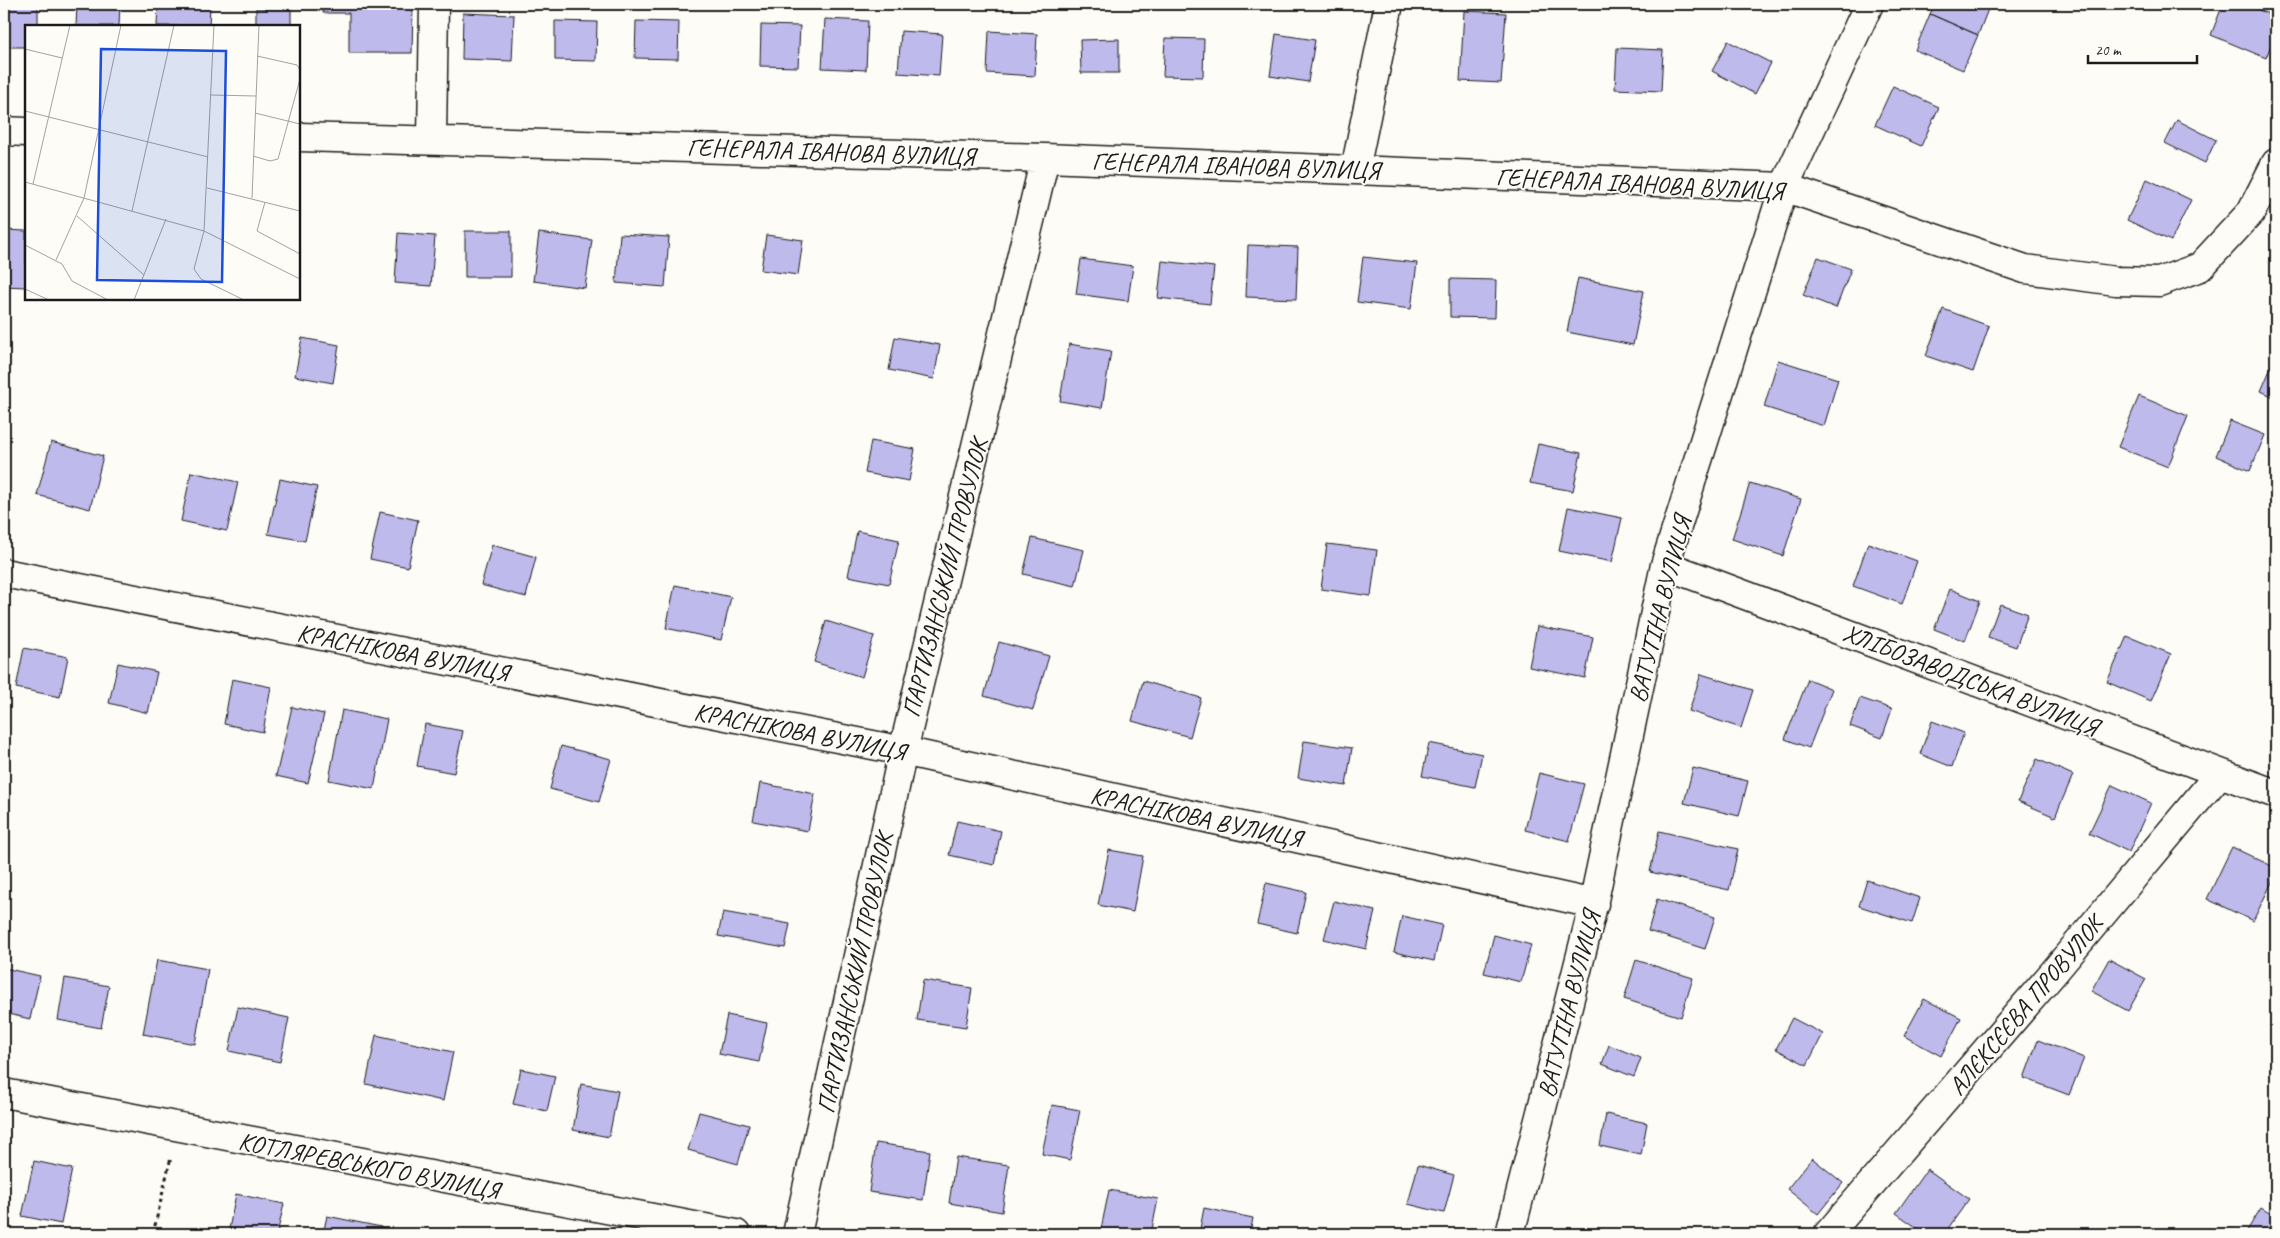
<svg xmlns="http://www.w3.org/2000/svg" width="2280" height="1238" font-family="Caveat,sans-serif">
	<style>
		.building { fill: #bebaec; stroke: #1c1c1c }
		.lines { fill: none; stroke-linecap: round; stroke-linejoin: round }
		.minor-casing { stroke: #1c1c1c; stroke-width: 31 }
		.path { stroke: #1c1c1c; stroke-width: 3; stroke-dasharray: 4 4; stroke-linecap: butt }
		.minor { stroke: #fdfcf7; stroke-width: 28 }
		.labels { text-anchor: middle; stroke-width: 4; stroke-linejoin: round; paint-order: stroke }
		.street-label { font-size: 25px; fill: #1c1c1c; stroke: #fdfcf7 }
		.inset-road { fill: none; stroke: #a3a29f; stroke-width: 1 }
		.view { fill: #1d4ed8; fill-opacity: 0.15; stroke: #1d4ed8; stroke-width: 2.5 }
		.inset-edge { fill: none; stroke: #1c1c1c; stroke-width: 2.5 }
	</style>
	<rect width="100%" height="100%" fill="#fdfcf7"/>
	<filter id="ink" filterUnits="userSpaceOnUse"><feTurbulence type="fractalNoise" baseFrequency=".02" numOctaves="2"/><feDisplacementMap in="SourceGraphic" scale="10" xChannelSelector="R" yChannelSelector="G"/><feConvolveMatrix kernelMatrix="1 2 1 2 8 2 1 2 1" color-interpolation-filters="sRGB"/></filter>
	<g filter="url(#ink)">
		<path class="building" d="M4 4H38V26H26V47H4Z
			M77 4H120L119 26H76Z
			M158 4 210 5 209 26H157Z
			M323 4H413L412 53H349V13H323Z
			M1935 4H1990L1978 35 1930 14Z
			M2223 4H2244L2276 17V32L2266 58 2211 35Z
			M256 8H291V26H256Z
			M1464 11 1506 13 1501 83 1460 81Z
			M463 13 514 15 512 61 462 59Z
			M1930 14 1978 35 1963 70 1915 50Z
			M825 19 868 21 866 70 822 68Z
			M555 21 597 22 596 61 555 60Z
			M636 21 679 22 678 59 635 58Z
			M761 25 800 26 798 67 760 66Z
			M901 31 942 34 939 76 898 73Z
			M989 31 1037 34 1035 76 987 73Z
			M1276 34 1315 40 1308 82 1270 76Z
			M1165 38 1204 39 1203 77 1163 76Z
			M1119 39V73H1081L1080 40Z
			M1728 41 1771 63 1755 94 1712 71Z
			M1617 48 1663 50 1661 91 1615 89Z
			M1893 86 1939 107 1921 146 1875 125Z
			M2177 120 2216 140 2205 163 2165 143Z
			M2147 179 2191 200 2171 241 2127 220Z
			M4 230 26 231V287L4 286Z
			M465 231H511V277H465Z
			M398 233 435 236 431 286 395 283Z
			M539 233 592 240 585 288 533 281Z
			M620 234 669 237 665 287 616 283Z
			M766 235 803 240 798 275 761 270Z
			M1248 245 1298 247 1296 299 1246 297Z
			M1363 257 1417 263 1411 309 1357 302Z
			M1818 257 1851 269 1836 308 1803 295Z
			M1081 259 1133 266 1128 301 1076 294Z
			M1162 261 1214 267 1210 304 1158 298Z
			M1578 278 1644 291 1633 345 1567 332Z
			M1450 279 1496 280 1495 318 1450 317Z
			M1943 309 1989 326 1973 372 1926 356Z
			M895 337 940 345 934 379 889 370Z
			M302 338 339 345 333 383 295 376Z
			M1069 344 1111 351 1102 408 1060 401Z
			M2276 356V398L2261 391Z
			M1778 360 1838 379 1824 426 1764 407Z
			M2139 396 2188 416 2168 467 2118 447Z
			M2230 421 2265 435 2250 471 2216 456Z
			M871 441 915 449 909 481 865 473Z
			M51 442 103 456 90 509 37 495Z
			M1538 444 1581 453 1573 491 1530 483Z
			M191 472 238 482 227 531 181 521Z
			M280 479 317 487 305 541 268 534Z
			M1750 483 1801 499 1783 556 1732 539Z
			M1568 507 1622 518 1612 562 1559 551Z
			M380 512 418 520 408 567 370 559Z
			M857 531 899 540 889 584 848 576Z
			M1032 538 1084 550 1075 586 1023 574Z
			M1868 543 1917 561 1902 604 1853 586Z
			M1327 544 1377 550 1371 596 1321 589Z
			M492 545 536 557 526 597 481 585Z
			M675 585 731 597 721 640 666 628Z
			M1950 589 1980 601 1965 641 1934 629Z
			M2000 604 2028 614 2016 647 1988 637Z
			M826 621 874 636 862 677 814 662Z
			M1537 626 1593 637 1585 678 1529 667Z
			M2127 636 2171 654 2151 701 2107 682Z
			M999 642 1049 656 1033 710 984 696Z
			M24 648 68 657 60 697 16 688Z
			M118 663 157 672 148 713 109 703Z
			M1701 674 1753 690 1741 728 1689 711Z
			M232 679 271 687 263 732 224 724Z
			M1808 679 1832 689 1809 748 1785 739Z
			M1143 681 1201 698 1190 737 1132 721Z
			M1860 698 1892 709 1882 738 1850 726Z
			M292 707 324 714 308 783 276 776Z
			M342 710 387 719 374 789 329 780Z
			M1932 721 1964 733 1952 767 1920 754Z
			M425 724 463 731 454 773 417 766Z
			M1304 741 1352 748 1346 786 1298 778Z
			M1429 743 1482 754 1475 787 1422 776Z
			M561 746 611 759 599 802 550 789Z
			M2037 759 2073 775 2055 817 2018 801Z
			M1693 768 1748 781 1739 816 1684 803Z
			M1539 773 1584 784 1569 841 1525 830Z
			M760 783 815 794 808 831 753 821Z
			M2112 785 2151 803 2129 852 2089 833Z
			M957 821 1001 831 994 865 949 855Z
			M1659 831 1738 849 1729 890 1650 872Z
			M2232 847 2276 868V874L2253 921 2207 899Z
			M1109 850 1143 856 1133 912 1098 905Z
			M1867 880 1920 898 1912 923 1859 906Z
			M1266 883 1306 892 1297 933 1257 924Z
			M1657 899 1715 917 1705 949 1648 931Z
			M1334 901 1375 911 1366 949 1324 939Z
			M723 912 790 924 785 948 718 936Z
			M1402 916 1442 925 1434 961 1394 952Z
			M1494 935 1531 945 1521 982 1484 973Z
			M2109 959 2146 979 2128 1011 2091 991Z
			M157 960 208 969 195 1044 143 1034Z
			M1636 960 1693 978 1681 1017 1624 999Z
			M4 968 40 976 30 1019 4 1013Z
			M65 978 109 986 101 1028 58 1020Z
			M923 980 972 988 966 1027 917 1020Z
			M1924 999 1961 1018 1941 1056 1904 1036Z
			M238 1007 289 1018 280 1062 229 1051Z
			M727 1015 767 1023 759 1062 719 1054Z
			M1792 1018 1823 1034 1807 1065 1776 1049Z
			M376 1035 453 1052 443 1101 366 1084Z
			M2038 1040 2084 1058 2069 1095 2024 1078Z
			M1609 1045 1641 1058 1634 1077 1602 1064Z
			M521 1069 555 1076 547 1111 513 1104Z
			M581 1084 618 1091 609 1137 573 1130Z
			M1052 1105 1080 1110 1070 1160 1042 1154Z
			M699 1112 749 1125 738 1164 688 1150Z
			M1606 1114 1647 1123 1641 1155 1600 1146Z
			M876 1143 930 1151 923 1200 869 1192Z
			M956 1157 1009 1165 1002 1212 949 1203Z
			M1812 1158 1843 1183 1818 1214 1787 1189Z
			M34 1161 72 1169 61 1224 22 1216Z
			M1418 1165 1454 1175 1444 1213 1408 1204Z
			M1927 1169 1969 1199 1944 1234H1926L1896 1213Z
			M1109 1190 1158 1199 1151 1234H1100Z
			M236 1194 284 1204 277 1234H228Z
			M4 1195 10 1196 4 1234Z
			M1204 1208 1253 1218 1250 1234H1199Z
			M2261 1208 2276 1217V1234H2245Z
			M327 1216 381 1227 379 1234H323Z"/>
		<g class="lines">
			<g class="minor-casing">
				<path id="minor" d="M4 131 26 132
					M299 137 1045 158 1784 187 2025 269 2116 281 2159 282 2200 267 2251 212 2276 163
					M432 139 434 4
					M1355 170 1389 4
					M1665 565 2276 794
					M4 573 903 751 1594 904
					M4 1093 736 1234
					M797 1234 903 751 1045 158
					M1510 1234 1590 919 1665 565 1784 187 1869 4
					M1828 1234 2054 972 2220 773"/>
			</g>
			<path class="path" d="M153 1234 171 1157"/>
			<use href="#minor" class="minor"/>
		</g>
	</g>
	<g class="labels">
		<g class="street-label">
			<text transform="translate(831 151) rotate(2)" y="9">ГЕНЕРАЛА ІВАНОВА ВУЛИЦЯ</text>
			<text transform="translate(1236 165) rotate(2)" y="9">ГЕНЕРАЛА ІВАНОВА ВУЛИЦЯ</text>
			<text transform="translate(1640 183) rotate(3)" y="9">ГЕНЕРАЛА ІВАНОВА ВУЛИЦЯ</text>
			<text transform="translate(944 578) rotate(-76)" y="9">ПАРТИЗАНСЬКИЙ ПРОВУЛОК</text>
			<text transform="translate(1659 609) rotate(-76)" y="9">ВАТУТІНА ВУЛИЦЯ</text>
			<text transform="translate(403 652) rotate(11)" y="9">КРАСНІКОВА ВУЛИЦЯ</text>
			<text transform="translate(1971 679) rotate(21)" y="9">ХЛІБОЗАВОДСЬКА ВУЛИЦЯ</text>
			<text transform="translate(800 731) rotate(11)" y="9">КРАСНІКОВА ВУЛИЦЯ</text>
			<text transform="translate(1196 816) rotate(12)" y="9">КРАСНІКОВА ВУЛИЦЯ</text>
			<text transform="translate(854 973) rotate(-78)" y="9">ПАРТИЗАНСЬКИЙ ПРОВУЛОК</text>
			<text transform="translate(1568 1004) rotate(-76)" y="9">ВАТУТІНА ВУЛИЦЯ</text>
			<text transform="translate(2025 1005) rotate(-50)" y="9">АЛЄКСЄЄВА ПРОВУЛОК</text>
			<text transform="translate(369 1165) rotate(11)" y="9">КОТЛЯРЕВСЬКОГО ВУЛИЦЯ</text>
		</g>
	</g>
	<g transform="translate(25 25)">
		<rect width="275" height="275" fill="#fdfcf7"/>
		<path class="inset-road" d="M189 0 179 206 169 244 176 254 219 275M0 24 37 33M232 31 272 40 275 45M186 70 231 71M0 86 183 132M230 88 275 99M228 131 245 136 253 134 275 54M0 157 179 206 275 254M8 159 45 0M182 163 275 186M227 173 234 0M240 177 232 206 275 229M107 186 149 0M52 191 119 250M0 220 37 239 47 256 83 275M31 235 59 173 96 0M0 264 24 275M109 275 141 194"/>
		<path class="view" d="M76 24 201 26 197 257 72 255Z"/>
		<rect width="275" height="275" class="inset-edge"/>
	</g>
	<rect width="2280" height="1238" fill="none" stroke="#fdfcf7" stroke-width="20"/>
	<rect x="10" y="10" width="2260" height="1218" fill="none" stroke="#1c1c1c" stroke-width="2" filter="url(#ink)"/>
	<path d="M2088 55v8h109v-8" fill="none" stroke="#1c1c1c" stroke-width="2.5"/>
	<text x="2095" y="55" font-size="15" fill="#1c1c1c" stroke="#fdfcf7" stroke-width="4" paint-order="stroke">20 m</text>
</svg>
